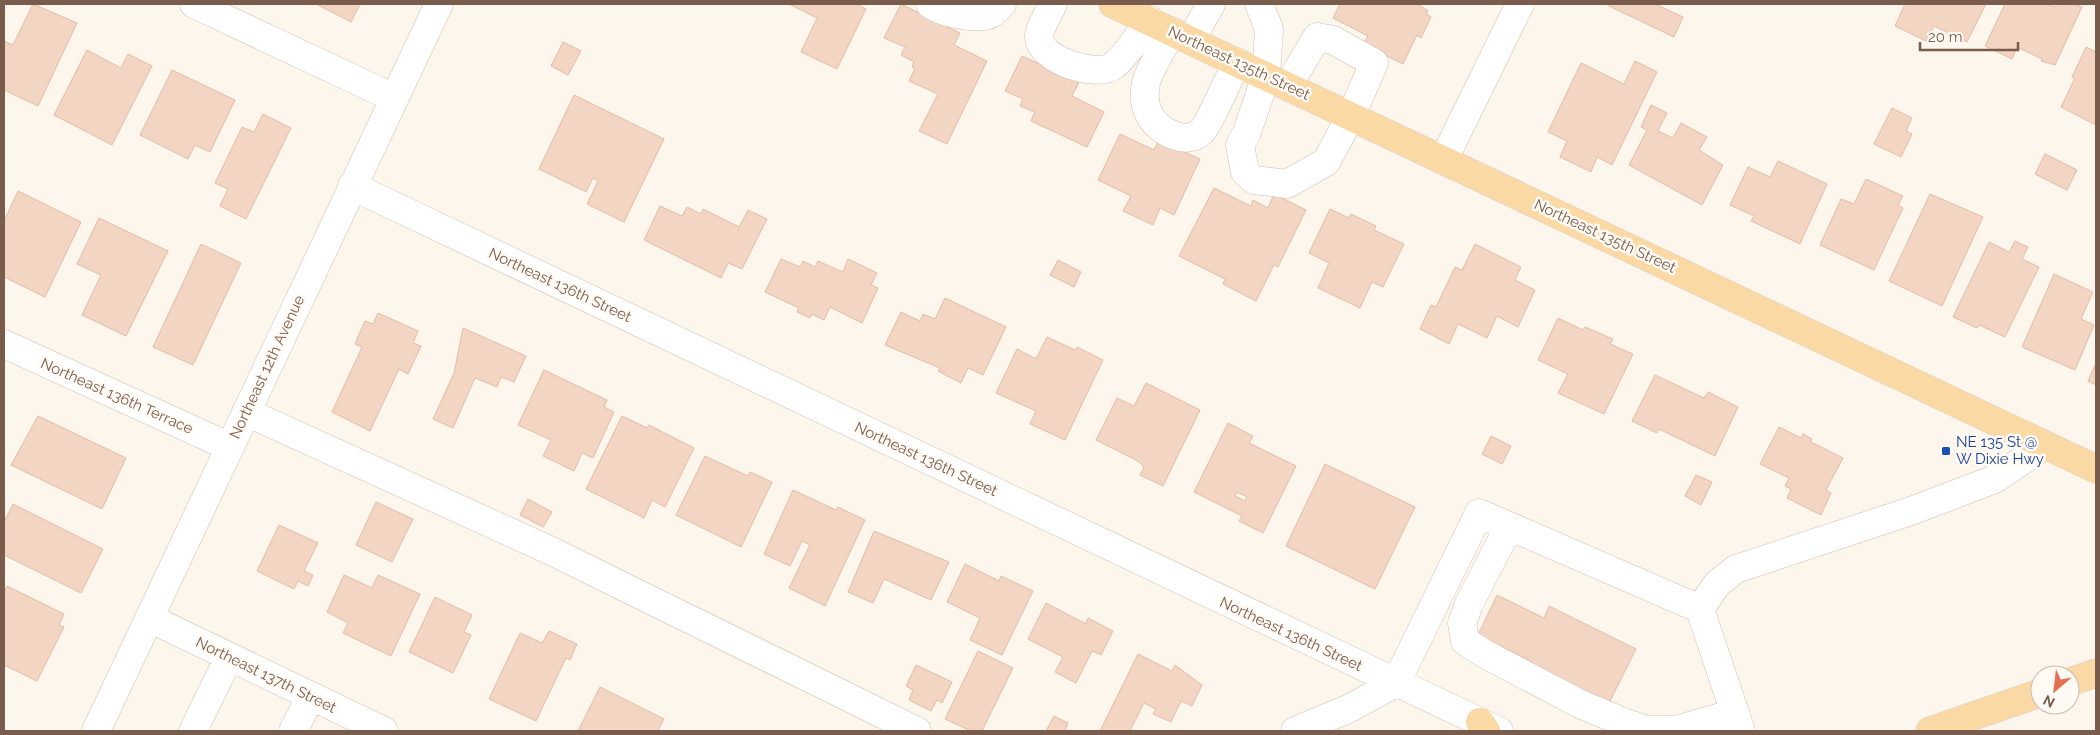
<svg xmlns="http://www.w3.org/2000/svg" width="2100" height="735" font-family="Raleway,sans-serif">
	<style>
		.building { fill: #f3d5c3; stroke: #e6bba3; fill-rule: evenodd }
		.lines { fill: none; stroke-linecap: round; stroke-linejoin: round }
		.minor-casing { stroke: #d1beb0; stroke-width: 29 }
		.major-casing { stroke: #dad1cd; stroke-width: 29 }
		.minor { stroke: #fff; stroke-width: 28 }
		.major { stroke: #fbd9a5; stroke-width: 28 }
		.transit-dot { fill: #1a4fb4; stroke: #fffaf3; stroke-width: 2 }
		.labels { text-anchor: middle; stroke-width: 5; stroke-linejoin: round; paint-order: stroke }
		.street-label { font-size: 15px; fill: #7a5c4d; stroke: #fffaf3 }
		.transit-label { font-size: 15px; fill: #164399; stroke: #fffaf3; text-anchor: start }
	</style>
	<rect width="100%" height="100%" fill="#fdf6ec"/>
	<path class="building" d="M33 4 77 23 38 106 4 90V41L13 45Z
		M316 4H360L351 22Z
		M789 4H856L866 9 837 69 801 52 817 18Z
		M901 4 960 33 954 45 987 61 947 144 919 131 938 94 909 81 915 68 912 67 914 62 901 55 905 47 884 38Z
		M1340 4H1418L1428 11 1426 14 1431 17 1421 38 1417 35 1403 64 1363 44 1368 36 1333 18Z
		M1610 4H1655L1683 17 1674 37 1609 6Z
		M1905 4H1986L1967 42 1934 26 1926 41 1895 26Z
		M2005 4H2048L2055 7 2057 4H2075L2082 7 2055 65 2041 61 2042 59 2017 47 2012 59 1985 46Z
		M563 42 581 51 568 75 551 66Z
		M2086 47 2096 52V125L2061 107 2075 78 2072 77Z
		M87 50 121 68 128 54 152 66 112 145 54 115Z
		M1022 56 1079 82 1072 96 1104 112 1087 147 1031 121 1035 112 1020 106 1023 99 1005 91Z
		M1635 61 1657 72 1612 165 1597 157 1591 172 1560 157 1567 141 1548 132 1581 63 1624 84Z
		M172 70 235 100 210 152 195 145 188 159 140 135Z
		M574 95 664 139 624 222 587 204 598 181 593 178 586 192 539 169Z
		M1651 105 1667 113 1658 131 1673 138 1681 123 1707 137 1699 150 1723 165 1702 205 1629 165 1647 130 1641 127Z
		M1892 108 1912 118 1906 131 1912 134 1901 157 1874 144Z
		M263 114 291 128 246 219 220 206 228 189 215 183 242 127 254 132Z
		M1120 134 1154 150 1159 140 1200 159 1174 215 1160 208 1153 225 1123 211 1131 196 1098 180Z
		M2045 154 2077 170 2067 190 2035 174Z
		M1778 161 1827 184 1800 244 1751 221 1754 216 1730 205 1748 167 1770 177Z
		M1866 179 1903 196 1898 205 1903 208 1874 270 1820 245 1841 199 1854 204Z
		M1214 188 1251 206 1253 200 1268 208 1274 194 1306 210 1278 267 1274 265 1256 301 1223 284 1225 279 1179 256Z
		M18 191 81 222 45 297 4 277V221Z
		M1930 194 1983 217 1942 306 1889 281Z
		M660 206 682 216 687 207 701 214 703 209 739 227 748 210 767 219 742 269 728 263 721 278 644 240Z
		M1330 209 1349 218 1351 214 1376 226 1374 230 1404 244 1383 287 1372 282 1360 308 1318 288 1329 263 1309 253Z
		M99 218 168 251 126 336 82 315 101 275 77 264Z
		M2015 241 2028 247 2022 259 2039 267 2005 337 1979 325 1977 328 1953 317 1989 242 2009 252Z
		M201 244 241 263 193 365 153 347Z
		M1475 244 1521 267 1515 280 1535 290 1518 327 1497 316 1487 338 1458 324 1449 344 1420 329 1431 305 1436 307 1455 267 1462 270Z
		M781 259 800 267 803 261 815 267 818 261 843 272 848 259 877 273 871 285 878 288 862 323 830 307 824 320 812 314 810 318 797 312 799 308 765 292Z
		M1058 260 1081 272 1074 287 1050 275Z
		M2054 274 2093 292 2081 319 2094 325 2075 370 2022 347Z
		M945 298 1006 327 983 375 968 368 961 383 938 371 940 368 885 345 901 312 920 321 923 314 935 319Z
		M378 313 418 331 413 343 421 346 408 374 399 369 370 431 332 412 362 347 355 344 360 332 365 321 373 324Z
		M1558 318 1583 330 1585 327 1613 339 1610 344 1633 354 1604 414 1558 393 1568 374 1538 360Z
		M463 328 526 356 514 382 501 377 497 387 475 378 453 428 433 419 454 373Z
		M1047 337 1075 350 1077 347 1103 360 1065 440 1030 424 1036 411 996 393 1017 349 1036 359Z
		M2096 363V385L2088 381Z
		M544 370 607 400 604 407 614 412 593 458 582 453 574 471 543 456 551 440 518 425Z
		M1655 375 1704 398 1708 392 1738 407 1715 456 1659 429 1657 433 1632 421Z
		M1146 383 1200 410 1163 486 1140 475 1144 467 1138 461 1096 440 1117 398 1134 406Z
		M38 416 126 458 102 509 11 465Z
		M622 416 647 428 649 425 694 448 665 507 652 500 644 518 586 489Z
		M1228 423 1253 436 1249 443 1296 466 1263 533 1239 521 1242 516 1194 492ZM1237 492 1247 497 1245 501 1235 496Z
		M1779 427 1801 438 1803 434 1812 439 1811 442 1843 458 1826 490 1831 493 1821 515 1787 498 1791 489 1785 486 1789 478 1760 464Z
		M1491 436 1511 446 1502 464 1482 454Z
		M705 456 748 476 750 472 772 482 741 547 676 515Z
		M1325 464 1415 507 1375 589 1286 546Z
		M1696 475 1712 482 1701 505 1685 496Z
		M793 490 836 510 838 507 865 520 825 606 789 588 810 545 802 541 790 566 764 554Z
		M528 499 552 512 543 527 520 515Z
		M376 502 413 519 392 562 356 545Z
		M13 504 103 549 81 593 4 555V522Z
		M279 525 318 543 304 571 313 575 308 586 298 581 294 589 257 571Z
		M874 531 949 562 931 600 884 579 873 603 848 592Z
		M965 564 999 581 1001 576 1033 591 1002 655 970 640 980 618 947 602Z
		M344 575 372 588 378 575 420 594 391 656 343 633 348 623 327 612Z
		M7 586 64 614 59 625 64 627 37 681 4 665V592Z
		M1497 595 1544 618 1549 606 1636 649 1608 705 1529 666 1531 661 1478 635Z
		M435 597 472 615 464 632 471 635 453 673 409 652Z
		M1046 603 1086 624 1088 618 1113 631 1101 655 1092 651 1076 683 1055 672 1063 657 1028 639Z
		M549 631 577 644 570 660 566 658 536 721 489 699 520 633 542 643Z
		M978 651 1013 668 982 731H971L945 719Z
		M1138 654 1172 671 1175 665 1202 685 1192 706 1181 701 1171 722 1153 714 1156 709 1144 703 1130 731H1100Z
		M916 665 952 682 942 703 937 700 931 711 909 700 913 690 906 686Z
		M600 687 664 719 658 731H578Z
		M1054 716 1068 723 1065 731H1046Z"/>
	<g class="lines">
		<g class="minor-casing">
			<path id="minor" d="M194 4 394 98
				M930 4C940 12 978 21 991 14 995 12 999 7 1002 4
				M1053 4C1049 13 1040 26 1039 36 1038 60 1097 78 1113 66 1127 55 1139 35 1150 20
				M1259 4 1269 29 1266 76 1247 132 1240 145 1245 172 1254 180 1287 184 1326 162 1351 116 1374 63 1333 40 1317 37 1288 86
				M1172 31C1166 43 1148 71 1146 83 1141 107 1151 126 1173 135 1183 139 1194 139 1202 131 1211 121 1229 77 1237 62
				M1191 40 1211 4
				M1444 159 1520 4
				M352 186 1499 731
				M4 344 230 447
				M246 412 547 549 917 731
				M1509 526 1469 604 1462 623 1465 641 1483 653 1580 704 1623 722 1647 730H1676L1735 713
				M1700 609 1717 584 1736 569 1911 511 1995 479 2045 445
				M149 618 384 731
				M96 731 439 4
				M193 731 229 657
				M293 731 311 696
				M1295 731 1348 709 1396 683 1479 513 1700 609 1741 731"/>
		</g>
		<g class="major-casing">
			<path id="major" d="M1113 4 2096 469
				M2070 682 2096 673
				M1480 722 1486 731
				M1930 731 2040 693"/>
		</g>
		<use href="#minor" class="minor"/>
		<use href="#major" class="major"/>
	</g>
	<rect class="transit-dot" x="1941" y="446" width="10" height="10" rx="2.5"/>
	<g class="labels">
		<g class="street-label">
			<text transform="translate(1239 63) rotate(25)" y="5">Northeast 135th Street</text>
			<text transform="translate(1605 236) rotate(25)" y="5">Northeast 135th Street</text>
			<text transform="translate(560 285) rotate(25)" y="5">Northeast 136th Street</text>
			<text transform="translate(267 367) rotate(-65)" y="5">Northeast 12th Avenue</text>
			<text transform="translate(117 396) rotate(24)" y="5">Northeast 136th Terrace</text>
			<text transform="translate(926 459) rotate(25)" y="5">Northeast 136th Street</text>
			<text transform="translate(1291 634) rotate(25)" y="5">Northeast 136th Street</text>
			<text transform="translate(266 675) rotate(26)" y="5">Northeast 137th Street</text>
		</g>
		<g class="transit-label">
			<text x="1956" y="447">NE 135 St @<tspan x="1956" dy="17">W Dixie Hwy</tspan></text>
		</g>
	</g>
	<rect width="2100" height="735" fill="none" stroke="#7a5c4d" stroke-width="10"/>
	<g transform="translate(2055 690) rotate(208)"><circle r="24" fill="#fffaf3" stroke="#cabbb1"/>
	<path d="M0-4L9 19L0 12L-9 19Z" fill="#e76f51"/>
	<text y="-8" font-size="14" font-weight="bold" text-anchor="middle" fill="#7a5c4d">N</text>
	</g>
	<path d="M1920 42v8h98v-8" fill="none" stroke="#7a5c4d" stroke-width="2.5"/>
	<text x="1928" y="42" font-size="15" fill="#7a5c4d" stroke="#fffaf3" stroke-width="4" paint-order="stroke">20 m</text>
</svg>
